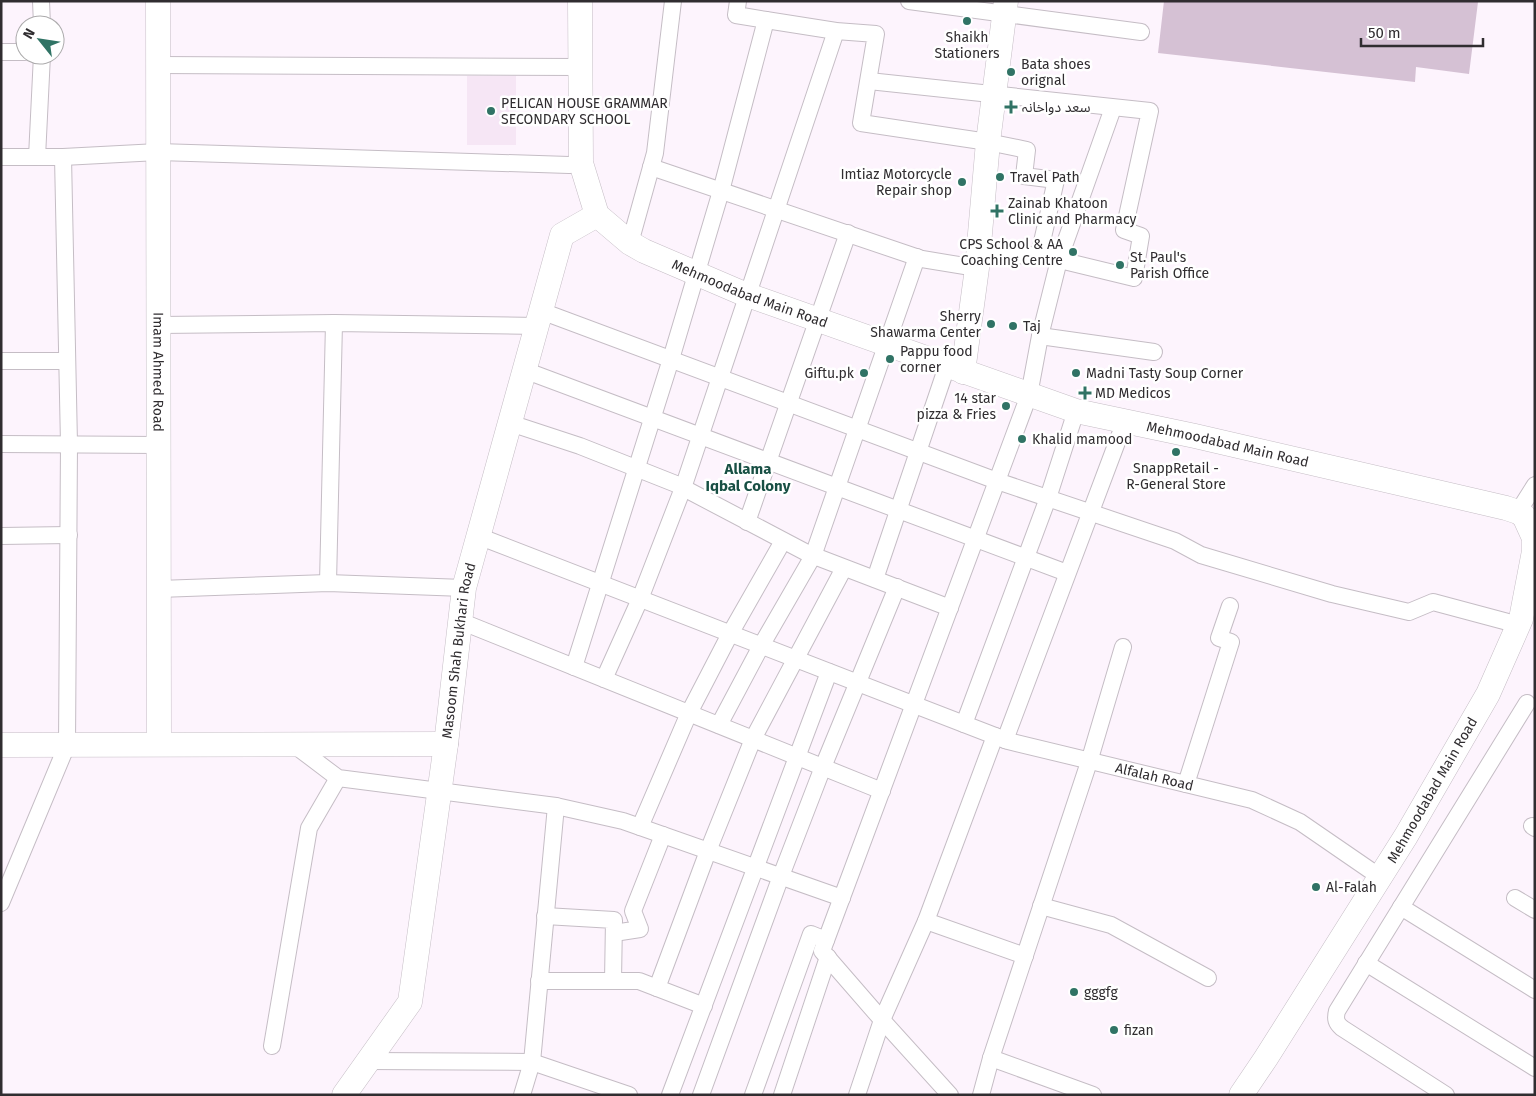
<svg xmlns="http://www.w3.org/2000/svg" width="1536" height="1096" font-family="'Fira Sans','Noto Sans Arabic',sans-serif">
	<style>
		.built { fill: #f6e6f5 }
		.green { fill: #d5c1d4 }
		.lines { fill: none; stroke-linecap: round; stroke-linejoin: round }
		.street-casing { stroke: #c5bdc5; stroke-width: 18 }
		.secondary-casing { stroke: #c5bdc5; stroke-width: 25 }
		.street { stroke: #fff; stroke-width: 16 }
		.secondary { stroke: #fff; stroke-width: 24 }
		.poi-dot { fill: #307365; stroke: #fff; stroke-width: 2 }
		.labels { text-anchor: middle; stroke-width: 5; stroke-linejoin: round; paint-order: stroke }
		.poi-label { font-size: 14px; fill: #302d30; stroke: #fff; text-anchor: start }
		.street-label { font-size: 14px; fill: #302d30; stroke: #fff }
		.neighbourhood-label { font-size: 15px; font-weight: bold; fill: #184f44; stroke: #fff }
	</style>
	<rect width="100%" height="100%" fill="#fdf4fd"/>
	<path class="built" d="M467 76H516V145H467Z"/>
	<path class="green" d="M1164 1H1472L1478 2 1469 74 1416 67 1415 82 1158 53Z"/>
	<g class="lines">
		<g class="street-casing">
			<g id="street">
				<path d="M41 1 42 25"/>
				<path d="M909 1 1141 32"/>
				<path d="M766 20 836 31 876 34 861 123 988 142 1027 150 1024 176 1056 180 1039 255"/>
				<path d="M1 52H25"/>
				<path d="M158 65 580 67"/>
				<path d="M869 81 1150 111 1124 230 1141 236 1134 278 1039 255 978 256"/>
				<path d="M1 157H63L158 152 569 165 581 163"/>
				<path d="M37 157 42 55"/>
				<path d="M651 167 922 259 977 268"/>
				<path d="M630 243 655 153 673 1"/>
				<path d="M541 311 997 481 1175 541 1201 555 1332 594 1409 612 1433 602 1519 625"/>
				<path d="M159 325 334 323 537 326"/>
				<path d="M1040 336 1154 352"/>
				<path d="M1 361H67"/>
				<path d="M524 370 1067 573"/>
				<path d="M510 423 580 446 676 484 809 554 950 608"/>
				<path d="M1 444 159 445"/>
				<path d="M1518 512 1535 485"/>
				<path d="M747 522 848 233"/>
				<path d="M1 536 69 535"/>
				<path id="s1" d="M478 536 1008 741 1252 800 1300 822 1380 877"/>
				<path d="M875 579 947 366"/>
				<path d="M328 583 334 323"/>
				<path d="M159 589 328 583 464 588"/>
				<path d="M460 621 882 791"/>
				<path d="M574 667 671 359 721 191 766 20 736 15 738 1"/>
				<path d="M604 679 640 599 683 488 836 31"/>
				<path d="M964 724 1048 498 1076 411"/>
				<path d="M719 725 761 646 813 556 917 257"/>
				<path d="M1005 740 1125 421"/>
				<path d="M293 744 338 778 556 806 623 821 842 898"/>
				<path d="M1186 784 1231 642 1219 638 1230 606"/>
				<path d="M1532 826 1535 828"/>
				<path d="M640 827 689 713 730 634 783 541"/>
				<path d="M1515 898 1535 910"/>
				<path d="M1 903 67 745 69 444 63 157"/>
				<path d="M1041 906 1111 925 1208 978"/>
				<path d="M1401 907 1535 990"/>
				<path d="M545 916 614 920 613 981"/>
				<path d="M926 921 1025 956"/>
				<path d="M614 933 640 929 633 911 663 835"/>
				<path d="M1366 963 1535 1068"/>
				<path d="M539 981H639L704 1006"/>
				<path d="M657 988 708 851 753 739 844 568"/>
				<path d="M272 1046 309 828 338 778"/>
				<path d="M991 1058 1093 1095"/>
				<path d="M368 1061 532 1062 629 1095"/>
				<path d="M522 1095 532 1062 556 806"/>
				<path d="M670 1095 829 672"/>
				<path d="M701 1095 781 876 823 767 897 587"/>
				<path d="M753 1095 811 934 826 940"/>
				<path d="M782 1095 828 957"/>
				<path d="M857 1095 882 1020 926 921 995 736"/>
				<path d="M950 1095 882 1020 822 951 1029 395 1040 336 1059 260 1113 108"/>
				<path d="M981 1095 991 1058 1089 762 1123 647"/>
				<path d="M1446 1095 1342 1028C1336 1023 1335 1019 1337 1011L1527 703"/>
			</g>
		</g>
		<g class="secondary-casing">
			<g id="secondary">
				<path id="s2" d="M158 1 159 744"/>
				<path id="s3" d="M580 1 581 163 597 215 630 243 644 251 742 293 1076 411 1195 436 1506 508 1518 512 1524 516 1534 538V551L1521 619 1488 694 1406 836 1266 1058 1241 1095"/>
				<path d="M963 372 977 268 988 142 1006 1"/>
				<path d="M1 745 446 744"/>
				<path id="s4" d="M344 1095 410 1002 446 744 464 588 562 235 597 215"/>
			</g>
		</g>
		<use href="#street" class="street"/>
		<use href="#secondary" class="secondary"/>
	</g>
	<g class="poi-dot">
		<circle cx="967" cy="21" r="5"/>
		<circle cx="1011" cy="72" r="5"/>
		<path d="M1008.5 99.5h5v5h5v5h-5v5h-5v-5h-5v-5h5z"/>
		<circle cx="491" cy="111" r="5"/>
		<circle cx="1000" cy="177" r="5"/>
		<circle cx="962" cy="182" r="5"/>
		<path d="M994.5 203.5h5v5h5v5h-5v5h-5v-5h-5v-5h5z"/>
		<circle cx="1073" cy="252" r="5"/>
		<circle cx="1120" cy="265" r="5"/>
		<circle cx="991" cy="324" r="5"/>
		<circle cx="1013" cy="326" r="5"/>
		<circle cx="890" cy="359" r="5"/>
		<circle cx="864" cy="373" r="5"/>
		<circle cx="1076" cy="373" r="5"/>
		<path d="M1082.5 385.5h5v5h5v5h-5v5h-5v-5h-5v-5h5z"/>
		<circle cx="1006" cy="406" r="5"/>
		<circle cx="1022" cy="439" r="5"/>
		<circle cx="1176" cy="452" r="5"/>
		<circle cx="1316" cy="887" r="5"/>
		<circle cx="1074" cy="992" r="5"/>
		<circle cx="1114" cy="1030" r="5"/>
	</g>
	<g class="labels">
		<g class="poi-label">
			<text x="967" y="42" text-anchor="middle">Shaikh<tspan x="967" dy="16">Stationers</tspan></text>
			<text x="1021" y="69">Bata shoes<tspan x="1021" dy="16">orignal</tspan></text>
			<text x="501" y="108">PELICAN HOUSE GRAMMAR<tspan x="501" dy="16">SECONDARY SCHOOL</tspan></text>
			<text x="1022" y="112">سعد دواخانہ</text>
			<text x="952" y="179" text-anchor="end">Imtiaz Motorcycle<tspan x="952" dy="16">Repair shop</tspan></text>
			<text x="1010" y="182">Travel Path</text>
			<text x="1008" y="208">Zainab Khatoon<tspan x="1008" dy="16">Clinic and Pharmacy</tspan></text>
			<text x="1063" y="249" text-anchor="end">CPS School &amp; AA<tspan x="1063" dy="16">Coaching Centre</tspan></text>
			<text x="1130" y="262">St. Paul's<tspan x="1130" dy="16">Parish Office</tspan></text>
			<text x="981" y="321" text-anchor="end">Sherry<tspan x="981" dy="16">Shawarma Center</tspan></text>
			<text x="1023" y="331">Taj</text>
			<text x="900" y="356">Pappu food<tspan x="900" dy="16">corner</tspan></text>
			<text x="854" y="378" text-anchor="end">Giftu.pk</text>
			<text x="1086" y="378">Madni Tasty Soup Corner</text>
			<text x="1095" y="398">MD Medicos</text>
			<text x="996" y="403" text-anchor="end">14 star<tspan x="996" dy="16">pizza &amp; Fries</tspan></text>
			<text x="1032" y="444">Khalid mamood</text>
			<text x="1176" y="473" text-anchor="middle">SnappRetail -<tspan x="1176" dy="16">R-General Store</tspan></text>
			<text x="1326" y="892">Al-Falah</text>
			<text x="1084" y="997">gggfg</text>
			<text x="1124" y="1035">fizan</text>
		</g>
		<g class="street-label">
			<text dy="5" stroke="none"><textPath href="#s3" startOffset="390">Mehmoodabad Main Road</textPath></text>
			<text dy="5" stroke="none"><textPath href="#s2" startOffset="371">Imam Ahmed Road</textPath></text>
			<text dy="5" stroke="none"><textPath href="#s3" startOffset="892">Mehmoodabad Main Road</textPath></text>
			<text dy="5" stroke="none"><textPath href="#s4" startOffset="469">Masoom Shah Bukhari Road</textPath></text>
			<text dy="5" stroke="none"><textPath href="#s1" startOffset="719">Alfalah Road</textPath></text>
			<text transform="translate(1432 790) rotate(-60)" y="5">Mehmoodabad Main Road</text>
		</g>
		<g class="neighbourhood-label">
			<text x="748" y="474">Allama<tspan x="748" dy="17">Iqbal Colony</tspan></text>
		</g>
	</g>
	<rect width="1536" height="1096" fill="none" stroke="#302d30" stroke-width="5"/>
	<g transform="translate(40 40) rotate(300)"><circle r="24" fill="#ffffff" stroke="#acabac"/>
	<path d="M0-4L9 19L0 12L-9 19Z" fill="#307365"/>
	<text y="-8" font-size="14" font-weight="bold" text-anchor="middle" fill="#302d30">N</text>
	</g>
	<path d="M1361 38v8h122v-8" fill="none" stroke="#302d30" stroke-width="2.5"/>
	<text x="1368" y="38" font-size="15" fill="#302d30" stroke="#ffffff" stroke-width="4" paint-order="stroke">50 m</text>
</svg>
